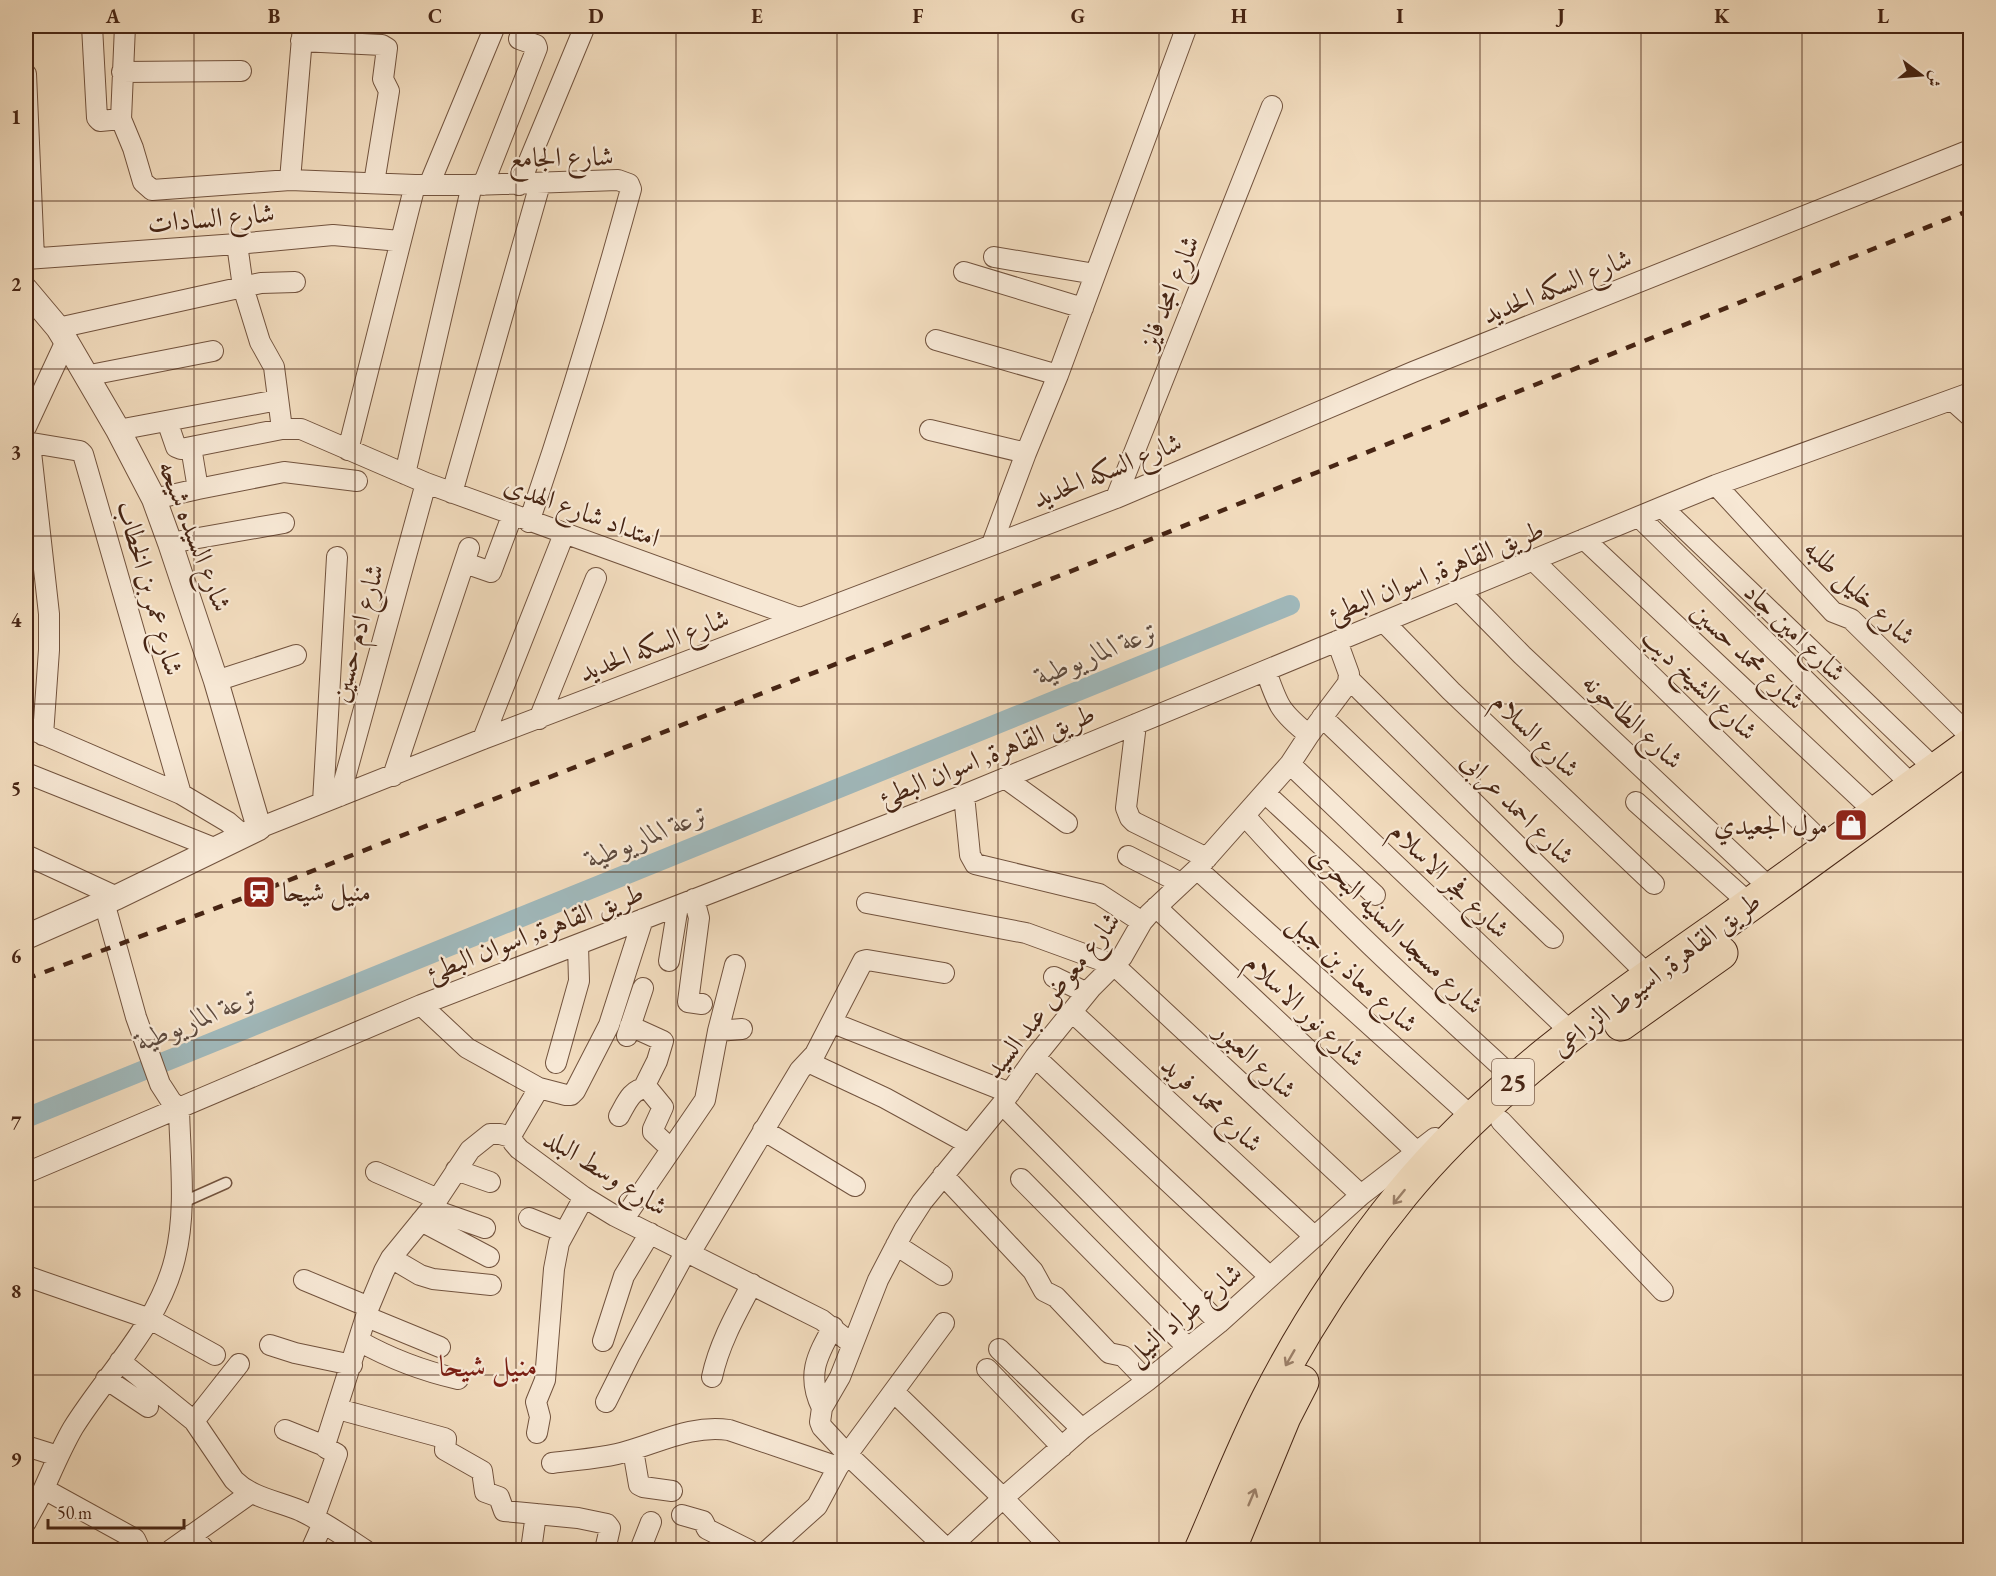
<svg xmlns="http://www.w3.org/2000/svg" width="1996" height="1576" font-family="'EB Garamond',Amiri,serif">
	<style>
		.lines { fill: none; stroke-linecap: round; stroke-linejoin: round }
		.canal { stroke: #a0b9bc; stroke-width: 20 }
		.service-casing { stroke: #72533e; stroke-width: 13 }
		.minor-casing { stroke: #72533e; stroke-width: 22 }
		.tertiary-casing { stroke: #72533e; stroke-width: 26 }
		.trunk-casing { stroke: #472514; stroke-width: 35 }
		.service { stroke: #f7e8d5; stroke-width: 10 }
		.minor { stroke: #f7e8d5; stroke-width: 20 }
		.tertiary { stroke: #f7e8d5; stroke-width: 24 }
		.trunk { stroke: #f2dcbe; stroke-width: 33 }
		.rail { stroke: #472514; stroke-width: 4.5; stroke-dasharray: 10 10; stroke-linecap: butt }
		.oneway { stroke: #9c8069 }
		.grid { fill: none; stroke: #472514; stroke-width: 1.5; stroke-opacity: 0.55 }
		.labels { text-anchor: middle; stroke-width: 4.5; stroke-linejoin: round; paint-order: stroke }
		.shield { fill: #f7e8d5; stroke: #7c604e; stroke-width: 1.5 }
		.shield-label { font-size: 26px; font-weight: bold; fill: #472514 }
		.street-label { font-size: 27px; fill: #472514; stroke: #f7e8d5 }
		.poi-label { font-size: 27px; fill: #472514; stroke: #f7e8d5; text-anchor: end }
		.water-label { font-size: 28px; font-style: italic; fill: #5d4a3e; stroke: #f7e8d5 }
		.quarter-label { font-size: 30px; fill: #7a1f14; stroke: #f7e8d5 }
		.neatline { fill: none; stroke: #472514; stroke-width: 2 }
		.grid-label { font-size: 20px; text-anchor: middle; font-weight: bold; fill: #472514 }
	</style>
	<rect width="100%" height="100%" fill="#f2dcbe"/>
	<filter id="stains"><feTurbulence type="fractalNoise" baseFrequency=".00333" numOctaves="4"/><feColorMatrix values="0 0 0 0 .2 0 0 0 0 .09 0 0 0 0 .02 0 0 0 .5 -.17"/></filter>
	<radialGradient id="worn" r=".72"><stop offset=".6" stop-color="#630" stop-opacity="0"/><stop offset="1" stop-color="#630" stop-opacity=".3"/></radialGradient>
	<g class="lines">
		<path class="canal" d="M26 1118 1290 605"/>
		<g class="service-casing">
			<path id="service" d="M181 1203 226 1183"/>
		</g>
		<g class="minor-casing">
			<path id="minor" d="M92 26 97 118 100 121 121 119
				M125 26 121 119 133 148 143 182 152 190 290 180 415 185H472L618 180 629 184 631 189C600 302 567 411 529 522
				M301 41 382 45 387 48 383 79 389 91 374 183
				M122 72 241 71
				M26 74 34 258
				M290 180 303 26
				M429 185 495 26
				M483 185 537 48 536 45 519 39 524 26
				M519 185 585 26
				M237 244 243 287 260 342 274 367 282 429
				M994 257 1095 274
				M26 259 237 244 333 235 400 241
				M964 272 1083 308
				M58 328 243 287 261 283 295 282
				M936 340 1058 375
				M85 376 213 351
				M1952 400 1970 416
				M167 421 176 447 181 449 282 429H301L426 483 799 618
				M26 427 66 341
				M118 430 278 400
				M930 430 1026 453
				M26 442 80 451 83 454 181 794
				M30 443 49 614V650L43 735
				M191 447 198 489
				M348 450 415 185
				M405 474 472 185
				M1716 485 1833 612 1851 619 1970 736
				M452 493 540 184
				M1116 498 1272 106
				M154 499 198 489 284 472 357 481
				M1662 507 1936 770
				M1639 517 1913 786
				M1584 539 1876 813
				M170 543 284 523
				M992 544 1026 453 1058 375 1187 26
				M1533 560 1828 848
				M465 563 491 572 512 516
				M1459 591 1522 655 1771 889
				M1384 622 1451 691 1654 884
				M1266 671C1278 705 1279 711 1309 735
				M1349 679 1649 976
				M216 681 296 655
				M1322 717 1553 938
				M539 719 596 578
				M1136 724 1126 808 1130 818 1134 822 1207 858
				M26 727 181 794 228 822 243 835
				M483 739 564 534
				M1290 764 1573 1034
				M26 773 214 848
				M393 776 469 548
				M1005 778 1067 823
				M1265 793 1375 895
				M964 795 970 855 975 864 1099 894 1142 922
				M340 796 426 483
				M323 802 337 557
				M1636 802 1750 904
				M1245 816C1328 909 1423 995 1516 1080
				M259 828 483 739 1116 498 1413 372 1970 150
				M26 855 117 897
				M1128 856 1181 883
				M1197 869 1473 1118
				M694 899 699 918 688 1002 702 1004
				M867 903 1026 933 1114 965 1361 1195
				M1156 907 1417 1152
				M669 961 678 906
				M1054 977 1087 993
				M421 1005 467 1048 539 1088 512 1134 513 1142 519 1149 584 1197 615 1216 822 1320 852 1344
				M1072 1012 1315 1237
				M833 1023 1010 1093
				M630 1026 663 1041 657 1061 645 1085 663 1107 653 1129V1132L670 1148
				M718 1031 742 1029
				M627 1036 643 988
				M1035 1057 1270 1277
				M808 1062 885 1098 969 1144
				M556 1063 579 981 578 945
				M539 1088 566 1095H571L575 1091 609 1025 643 919
				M1002 1104 1219 1323
				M619 1116C626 1104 631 1089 646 1088
				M1501 1121 1663 1291
				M763 1130 855 1186
				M456 1170 490 1182
				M376 1172 438 1199
				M26 1173 421 1005 964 795 1662 507 1716 485 1970 393
				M943 1175 1033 1271 1044 1291 1056 1297 1109 1353 1123 1356 1147 1381
				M1021 1179 1188 1348
				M431 1209 485 1228
				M529 1218 564 1232
				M623 1220 705 1100 718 1031 735 965
				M421 1221 489 1257
				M896 1245 942 1275
				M690 1253 800 1070 815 1054 863 961 867 960 944 973
				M391 1258 420 1275 433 1279 491 1285
				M29 1277 150 1319 215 1355
				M304 1280 369 1307
				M367 1317 440 1347
				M359 1341C391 1359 423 1371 458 1379
				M603 1341 624 1276 650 1233
				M270 1345 295 1353 352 1365
				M999 1349 1082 1429
				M120 1361 194 1421 234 1480C252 1498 278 1501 301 1511 324 1522 344 1536 365 1550
				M987 1369 1062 1447
				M712 1377C719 1344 736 1314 752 1284
				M106 1379 148 1407
				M894 1392 1003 1498 1053 1550
				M606 1402 629 1356 686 1251
				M822 1408C806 1375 817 1356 833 1327
				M338 1409 444 1438 446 1439 445 1450 482 1471 485 1492 499 1497 504 1511 578 1518 607 1524 610 1528 605 1550
				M194 1421 239 1364
				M285 1430 325 1446
				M537 1433 540 1417 536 1402 545 1380 554 1269 559 1243 584 1197
				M26 1446 58 1456
				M633 1450 639 1485 643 1487 672 1491
				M552 1463C573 1460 596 1459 617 1454 655 1445 690 1424 729 1430L838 1467
				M44 1489 135 1539 140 1550
				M682 1515 703 1521 707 1529 749 1550
				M314 1518 337 1454 326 1448 325 1445 369 1307 384 1271 391 1258 431 1209 470 1150 490 1134H500L511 1137
				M26 1522C32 1510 40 1498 45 1486 54 1466 62 1447 73 1428 108 1372 159 1324 175 1258 187 1210 180 1157 179 1108L171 1101 160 1084 136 1017 104 902
				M191 1535 205 1550
				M171 1550 251 1493
				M311 1550 323 1523
				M531 1550 536 1514
				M640 1550 651 1522
				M768 1550 817 1506 838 1467 944 1323
				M947 1550 1003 1498 1082 1429 1147 1381 1219 1323 1361 1195 1435 1138
				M948 1550 848 1455 822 1427 820 1422 822 1408 840 1377 878 1280 904 1230 922 1202 1002 1104 1035 1057 1091 988 1122 957 1142 922 1149 914 1197 869 1290 764 1309 735 1348 683 1349 674 1337 641"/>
		</g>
		<g class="tertiary-casing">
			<path id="tertiary" d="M26 290 58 328 66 341 118 430 154 499 170 543 216 681 259 828 117 897 26 937"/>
		</g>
		<g class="trunk-casing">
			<path id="trunk" d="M1621 1024 1721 953
				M1201 1550C1223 1500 1243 1448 1268 1399 1305 1326 1351 1257 1402 1194 1489 1088 1605 1007 1716 929 1801 868 1886 806 1970 745
				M1229 1550 1284 1417 1302 1382"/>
		</g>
		<use href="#service" class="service"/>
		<use href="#minor" class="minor"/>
		<use href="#tertiary" class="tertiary"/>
		<use href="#trunk" class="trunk"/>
		<path class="rail" d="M26 979 259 892 1079 568 1970 210"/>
	</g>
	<defs><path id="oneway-shaft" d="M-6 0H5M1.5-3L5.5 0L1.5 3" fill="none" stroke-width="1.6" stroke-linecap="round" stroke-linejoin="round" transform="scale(1.5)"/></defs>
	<g class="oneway">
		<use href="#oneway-shaft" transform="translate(1399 1197) rotate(129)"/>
		<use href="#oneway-shaft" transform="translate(1290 1358) rotate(120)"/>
		<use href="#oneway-shaft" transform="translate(1252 1497) rotate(-67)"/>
	</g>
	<path class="grid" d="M194 26V1550M355 26V1550M516 26V1550M676 26V1550M837 26V1550M998 26V1550M1159 26V1550M1320 26V1550M1480 26V1550M1641 26V1550M1802 26V1550M26 201H1970M26 369H1970M26 536H1970M26 704H1970M26 872H1970M26 1040H1970M26 1207H1970M26 1375H1970"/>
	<defs>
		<g id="shop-square" transform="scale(1.725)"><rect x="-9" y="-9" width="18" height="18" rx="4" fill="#8f2418" stroke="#f7e8d5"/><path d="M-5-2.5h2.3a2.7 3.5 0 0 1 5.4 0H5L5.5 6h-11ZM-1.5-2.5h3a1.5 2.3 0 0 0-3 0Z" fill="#fff"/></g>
		<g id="station-square" transform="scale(1.725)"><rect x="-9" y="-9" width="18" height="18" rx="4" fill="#8f2418" stroke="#f7e8d5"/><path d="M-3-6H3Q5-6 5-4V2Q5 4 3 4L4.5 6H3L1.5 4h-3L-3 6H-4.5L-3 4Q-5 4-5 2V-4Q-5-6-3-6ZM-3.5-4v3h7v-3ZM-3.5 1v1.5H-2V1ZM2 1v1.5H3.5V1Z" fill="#fff"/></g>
	</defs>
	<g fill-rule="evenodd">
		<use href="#shop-square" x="1851" y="825"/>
		<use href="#station-square" x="259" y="892"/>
	</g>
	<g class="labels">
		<rect class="shield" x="1492" y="1059" width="42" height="46" rx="4.5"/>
		<g class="shield-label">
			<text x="1513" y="1091">25</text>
		</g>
		<g class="street-label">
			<text transform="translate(561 157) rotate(-1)" y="9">شارع الجامع</text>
			<text transform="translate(211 218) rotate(-5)" y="9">شارع السادات</text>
			<text transform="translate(1557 286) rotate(-22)" y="9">شارع السكه الحديد</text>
			<text transform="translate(1169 292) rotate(-68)" y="9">شارع امجد فايز</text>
			<text transform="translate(1107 470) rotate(-22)" y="9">شارع السكه الحديد</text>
			<text transform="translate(582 511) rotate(20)" y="9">امتداد شارع الهدى</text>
			<text transform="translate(195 536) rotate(69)" y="9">شارع السيده شيحه</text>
			<text transform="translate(1436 571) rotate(-22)" y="9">طريق القاهرة, اسوان البطئ</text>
			<text transform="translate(150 588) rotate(74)" y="9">شارع عمر بن الخطاب</text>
			<text transform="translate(1860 592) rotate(43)" y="9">شارع خليل طلبه</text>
			<text transform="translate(1795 632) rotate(44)" y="9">شارع امين جاد</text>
			<text transform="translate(357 633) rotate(-75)" y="9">شارع ادم حسين</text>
			<text transform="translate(654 645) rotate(-21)" y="9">شارع السكه الحديد</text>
			<text transform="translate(1748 656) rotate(43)" y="9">شارع محمد حسين</text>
			<text transform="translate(1700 684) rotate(44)" y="9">شارع الشيخ ديب</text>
			<text transform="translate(1633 721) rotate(43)" y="9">شارع الطاحونه</text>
			<text transform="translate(1536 735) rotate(44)" y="9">شارع السلام</text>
			<text transform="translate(987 755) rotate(-22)" y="9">طريق القاهرة, اسوان البطئ</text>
			<text transform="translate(1518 808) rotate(45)" y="9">شارع احمد عرابى</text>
			<text transform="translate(1450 880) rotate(44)" y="9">شارع فجر الاسلام</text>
			<text transform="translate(1397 930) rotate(44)" y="9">شارع مسجد السنيه البحرى</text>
			<text transform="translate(535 932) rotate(-21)" y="9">طريق القاهرة, اسوان البطئ</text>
			<text transform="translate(1353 973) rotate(42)" y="9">شارع معاذ بن جبل</text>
			<text transform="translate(1656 974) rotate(-37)" y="9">طريق القاهرة, اسيوط الزراعى</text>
			<text transform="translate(1052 995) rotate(-52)" y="9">شارع معوض عبد السيد</text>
			<text transform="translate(1305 1010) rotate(43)" y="9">شارع نور الاسلام</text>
			<text transform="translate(1256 1060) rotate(43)" y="9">شارع العبور</text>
			<text transform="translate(1212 1104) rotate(43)" y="9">شارع محمد فريد</text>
			<text transform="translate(606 1172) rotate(32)" y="9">شارع وسط البلد</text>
			<text transform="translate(1184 1314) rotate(-40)" y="9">شارع طراد النيل</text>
		</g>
		<g class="poi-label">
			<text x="1828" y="834">مول الجعيدي</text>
			<text x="282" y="901" text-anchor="start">منيل شيحا</text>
		</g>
		<g class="water-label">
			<text transform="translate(1097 652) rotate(-22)" y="10">ترعة الماريوطية</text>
			<text transform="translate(647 835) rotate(-22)" y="10">ترعة الماريوطية</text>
			<text transform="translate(197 1018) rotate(-22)" y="10">ترعة الماريوطية</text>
		</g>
		<g class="quarter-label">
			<text x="488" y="1376">منيل شيحا</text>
		</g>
	</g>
	<rect width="1996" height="1576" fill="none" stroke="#f2dcbe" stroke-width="66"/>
	<g transform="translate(1921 75) rotate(106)" stroke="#f7e8d5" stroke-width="4.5" paint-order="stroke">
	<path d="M0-4.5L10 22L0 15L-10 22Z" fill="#472514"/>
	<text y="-9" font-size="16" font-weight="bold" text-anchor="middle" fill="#472514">ش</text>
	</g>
	<path d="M48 1519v9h136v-9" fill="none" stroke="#472514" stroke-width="3"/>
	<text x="57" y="1519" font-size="18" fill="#472514" stroke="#f7e8d5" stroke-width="4.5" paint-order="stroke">50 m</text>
	<rect x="33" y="33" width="1930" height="1510" class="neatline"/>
	<g class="grid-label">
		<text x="113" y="23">A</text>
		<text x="274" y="23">B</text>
		<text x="435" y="23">C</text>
		<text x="596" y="23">D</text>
		<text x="757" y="23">E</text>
		<text x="918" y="23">F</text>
		<text x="1078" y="23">G</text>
		<text x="1239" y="23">H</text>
		<text x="1400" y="23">I</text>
		<text x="1561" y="23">J</text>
		<text x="1722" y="23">K</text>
		<text x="1883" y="23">L</text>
		<text x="16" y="124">1</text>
		<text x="16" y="291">2</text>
		<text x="16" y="459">3</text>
		<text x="16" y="627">4</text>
		<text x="16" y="795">5</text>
		<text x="16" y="963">6</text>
		<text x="16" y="1130">7</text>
		<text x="16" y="1298">8</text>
		<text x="16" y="1466">9</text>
	</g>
	<rect width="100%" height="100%" filter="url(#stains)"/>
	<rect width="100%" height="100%" fill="url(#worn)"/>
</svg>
